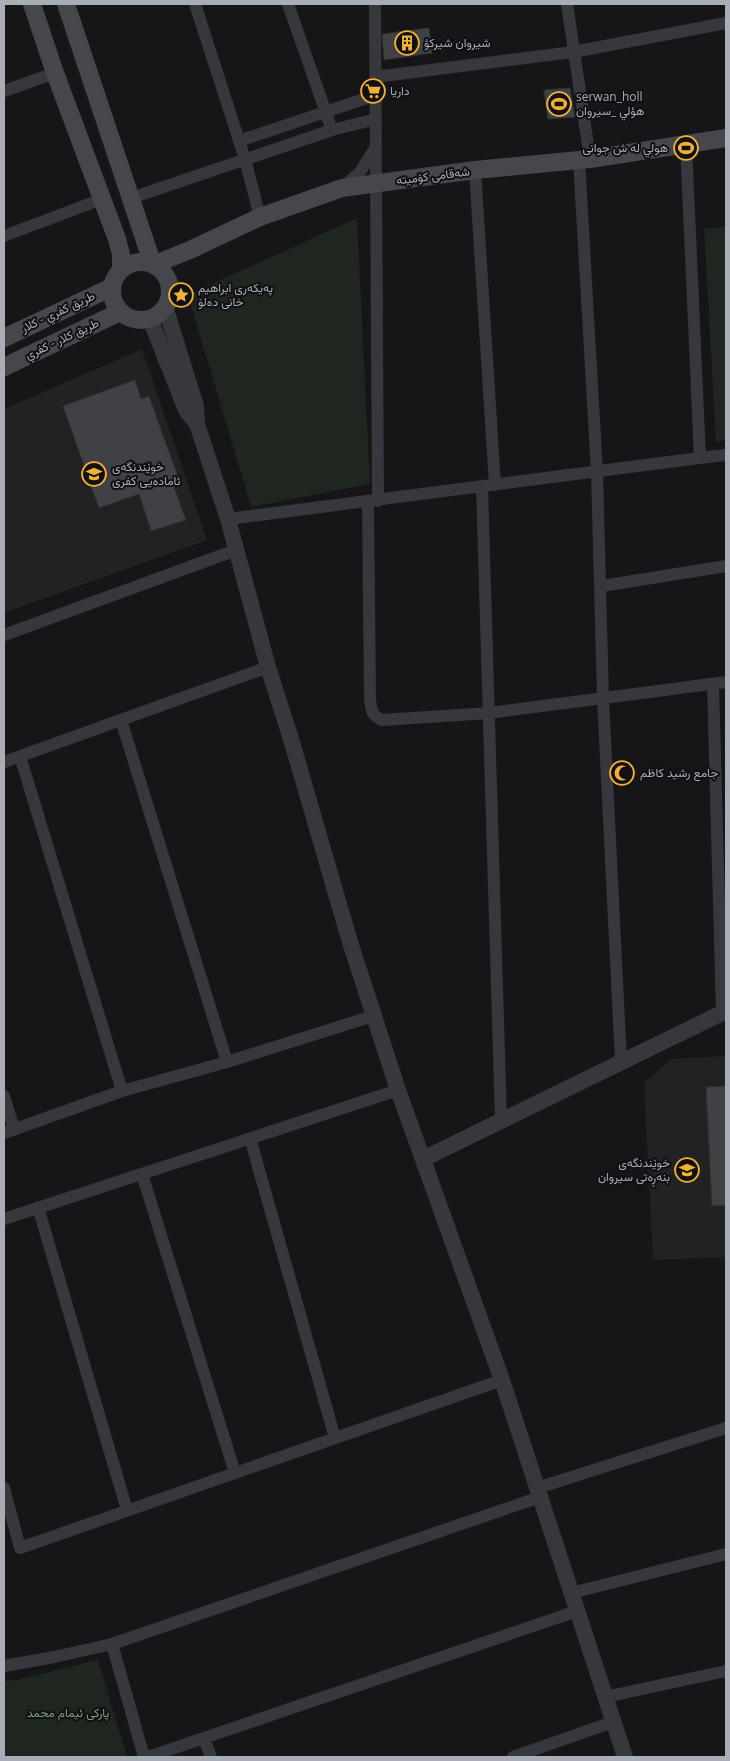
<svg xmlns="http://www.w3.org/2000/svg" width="730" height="1761" font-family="'Open Sans',Vazirmatn,sans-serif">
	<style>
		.built { fill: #222225 }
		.green { fill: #1e261f }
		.building { fill: #404145; stroke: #303034 }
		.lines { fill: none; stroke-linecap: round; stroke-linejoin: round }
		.minor { stroke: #37383d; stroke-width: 12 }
		.tertiary { stroke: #37383d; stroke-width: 16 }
		.secondary { stroke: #45474d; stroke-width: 18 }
		.labels { text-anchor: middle; stroke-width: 4; stroke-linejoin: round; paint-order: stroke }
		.poi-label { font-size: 12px; fill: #a8adb8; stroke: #111113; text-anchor: start }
		.street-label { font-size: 12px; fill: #a8adb8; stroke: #111113 }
		.park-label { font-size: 12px; fill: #7fa381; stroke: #111113 }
	</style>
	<rect width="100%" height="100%" fill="#161618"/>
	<path class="built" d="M142 349 207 540 4 613V409Z
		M726 1056V1257L653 1260 644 1083 671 1059Z"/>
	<path class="green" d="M357 218 370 484 251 507 188 295Z
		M726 226V440L716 442 704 229Z
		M98 1660 127 1757H4V1681L17 1680Z"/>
	<path class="building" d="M429 28 432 53 384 60 382 34Z
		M570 88 575 117 548 119 544 90Z
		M135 380 141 399 149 396 179 480 172 482 186 520 151 531 139 494 99 508 63 406Z
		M726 1086V1205L712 1206 706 1087Z"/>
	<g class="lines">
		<path class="minor" d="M195 4 245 159 260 217
			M288 4 332 130
			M375 4 378 501
			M567 4 590 159
			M375 77 573 52 726 23
			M4 91 55 73
			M239 141 376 95
			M686 144 700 458 726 455
			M579 160 597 472 603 698 621 1062
			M475 170 495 485
			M342 188 360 172 376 147
			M131 198 332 130 376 119
			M4 236 102 199
			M482 487 501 1121
			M368 502 370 698C371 708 371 716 382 720L489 713 726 682
			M228 519 700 458
			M602 586 726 566
			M4 635 236 550
			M713 684 722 1013
			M121 720 227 1062
			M20 756 122 1091
			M4 762 268 667
			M4 1096 14 1129
			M4 1133 122 1091 227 1062 373 1016
			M250 1138 335 1438
			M142 1174 235 1473
			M38 1207 127 1510
			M4 1219 398 1090
			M4 1488 20 1548 502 1380
			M537 1488 726 1428
			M571 1593 726 1554
			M112 1644 144 1757
			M4 1666 54 1657 112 1644 540 1497
			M605 1697 726 1671
			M204 1738 211 1757
			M148 1757 577 1611
			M513 1757 613 1722"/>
		<path class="tertiary" d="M165 306 196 406 197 424 228 519 268 667 291 739 350 942 398 1090 502 1380 625 1757
			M150 319 186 410 197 424
			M423 1159 726 1011"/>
		<path class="secondary" d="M32 4 55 73 117 239 121 254V270
			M66 4 153 265 190 250 260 217 342 188 475 170 590 159 726 138
			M112 291a29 29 0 1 1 58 0a29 29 0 1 1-58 0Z
			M4 338 112 287
			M4 367 120 312"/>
	</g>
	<defs>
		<g id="building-ring" transform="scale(1.25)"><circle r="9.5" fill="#111113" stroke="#f2b134" stroke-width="1.5"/><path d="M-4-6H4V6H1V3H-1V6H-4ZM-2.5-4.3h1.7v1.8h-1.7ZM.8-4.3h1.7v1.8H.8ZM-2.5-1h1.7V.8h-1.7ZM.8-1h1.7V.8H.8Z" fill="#f2b134"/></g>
		<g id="supermarket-ring" transform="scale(1.25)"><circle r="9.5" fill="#111113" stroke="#f2b134" stroke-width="1.5"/><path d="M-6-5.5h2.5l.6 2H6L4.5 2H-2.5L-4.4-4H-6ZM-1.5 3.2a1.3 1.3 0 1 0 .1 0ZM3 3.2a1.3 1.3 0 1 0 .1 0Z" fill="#f2b134"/></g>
		<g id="stadium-ring" transform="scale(1.25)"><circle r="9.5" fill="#111113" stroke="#f2b134" stroke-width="1.5"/><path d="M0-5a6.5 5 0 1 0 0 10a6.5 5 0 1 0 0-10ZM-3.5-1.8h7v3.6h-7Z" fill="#f2b134"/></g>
		<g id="sight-ring" transform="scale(1.25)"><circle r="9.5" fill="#111113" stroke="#f2b134" stroke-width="1.5"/><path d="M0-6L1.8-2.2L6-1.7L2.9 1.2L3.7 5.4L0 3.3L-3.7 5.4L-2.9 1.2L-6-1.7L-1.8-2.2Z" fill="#f2b134"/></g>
		<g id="school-ring" transform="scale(1.25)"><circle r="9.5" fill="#111113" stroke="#f2b134" stroke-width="1.5"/><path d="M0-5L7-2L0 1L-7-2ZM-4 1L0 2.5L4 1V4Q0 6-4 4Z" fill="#f2b134"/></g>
		<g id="mosque-ring" transform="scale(1.25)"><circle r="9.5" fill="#111113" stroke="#f2b134" stroke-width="1.5"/><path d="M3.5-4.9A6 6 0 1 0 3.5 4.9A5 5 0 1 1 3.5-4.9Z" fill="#f2b134"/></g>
	</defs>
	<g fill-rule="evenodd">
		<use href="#building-ring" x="407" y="43"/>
		<use href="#supermarket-ring" x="373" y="91"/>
		<use href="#stadium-ring" x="559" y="104"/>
		<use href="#stadium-ring" x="686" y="148"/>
		<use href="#sight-ring" x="181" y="295"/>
		<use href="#school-ring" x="94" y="474"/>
		<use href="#mosque-ring" x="622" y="773"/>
		<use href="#school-ring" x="687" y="1170"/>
	</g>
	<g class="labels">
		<g class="poi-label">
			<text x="424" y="47">شيروان شيركؤ</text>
			<text x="390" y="95">داريا</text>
			<text x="576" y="101">serwan_holl<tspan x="576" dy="14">هؤلي _سيروان</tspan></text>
			<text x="668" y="152" text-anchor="end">هولي له ش جوانى</text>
			<text x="198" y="292">پەیکەری ابراهیم<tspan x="198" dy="14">خانی دەلۆ</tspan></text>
			<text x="112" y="471">خوێندنگەی<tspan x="112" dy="14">ئامادەیی کفری</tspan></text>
			<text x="640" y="777">جامع رشيد كاظم</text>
			<text x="670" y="1167" text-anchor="end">خوێندنگەی<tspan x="670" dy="14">بنەڕەتی سیروان</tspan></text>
		</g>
		<g class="street-label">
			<text transform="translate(433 176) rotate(-7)" y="4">شەقامی کۆمیتە</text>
			<text transform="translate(58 312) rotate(-25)" y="4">طريق كفري - كلار</text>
			<text transform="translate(62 339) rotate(-25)" y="4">طريق كلار - كفري</text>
		</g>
		<g class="park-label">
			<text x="68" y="1717">پارکی ئیمام محمد</text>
		</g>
	</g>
	<rect width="730" height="1761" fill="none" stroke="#a8adb8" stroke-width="10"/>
</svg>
